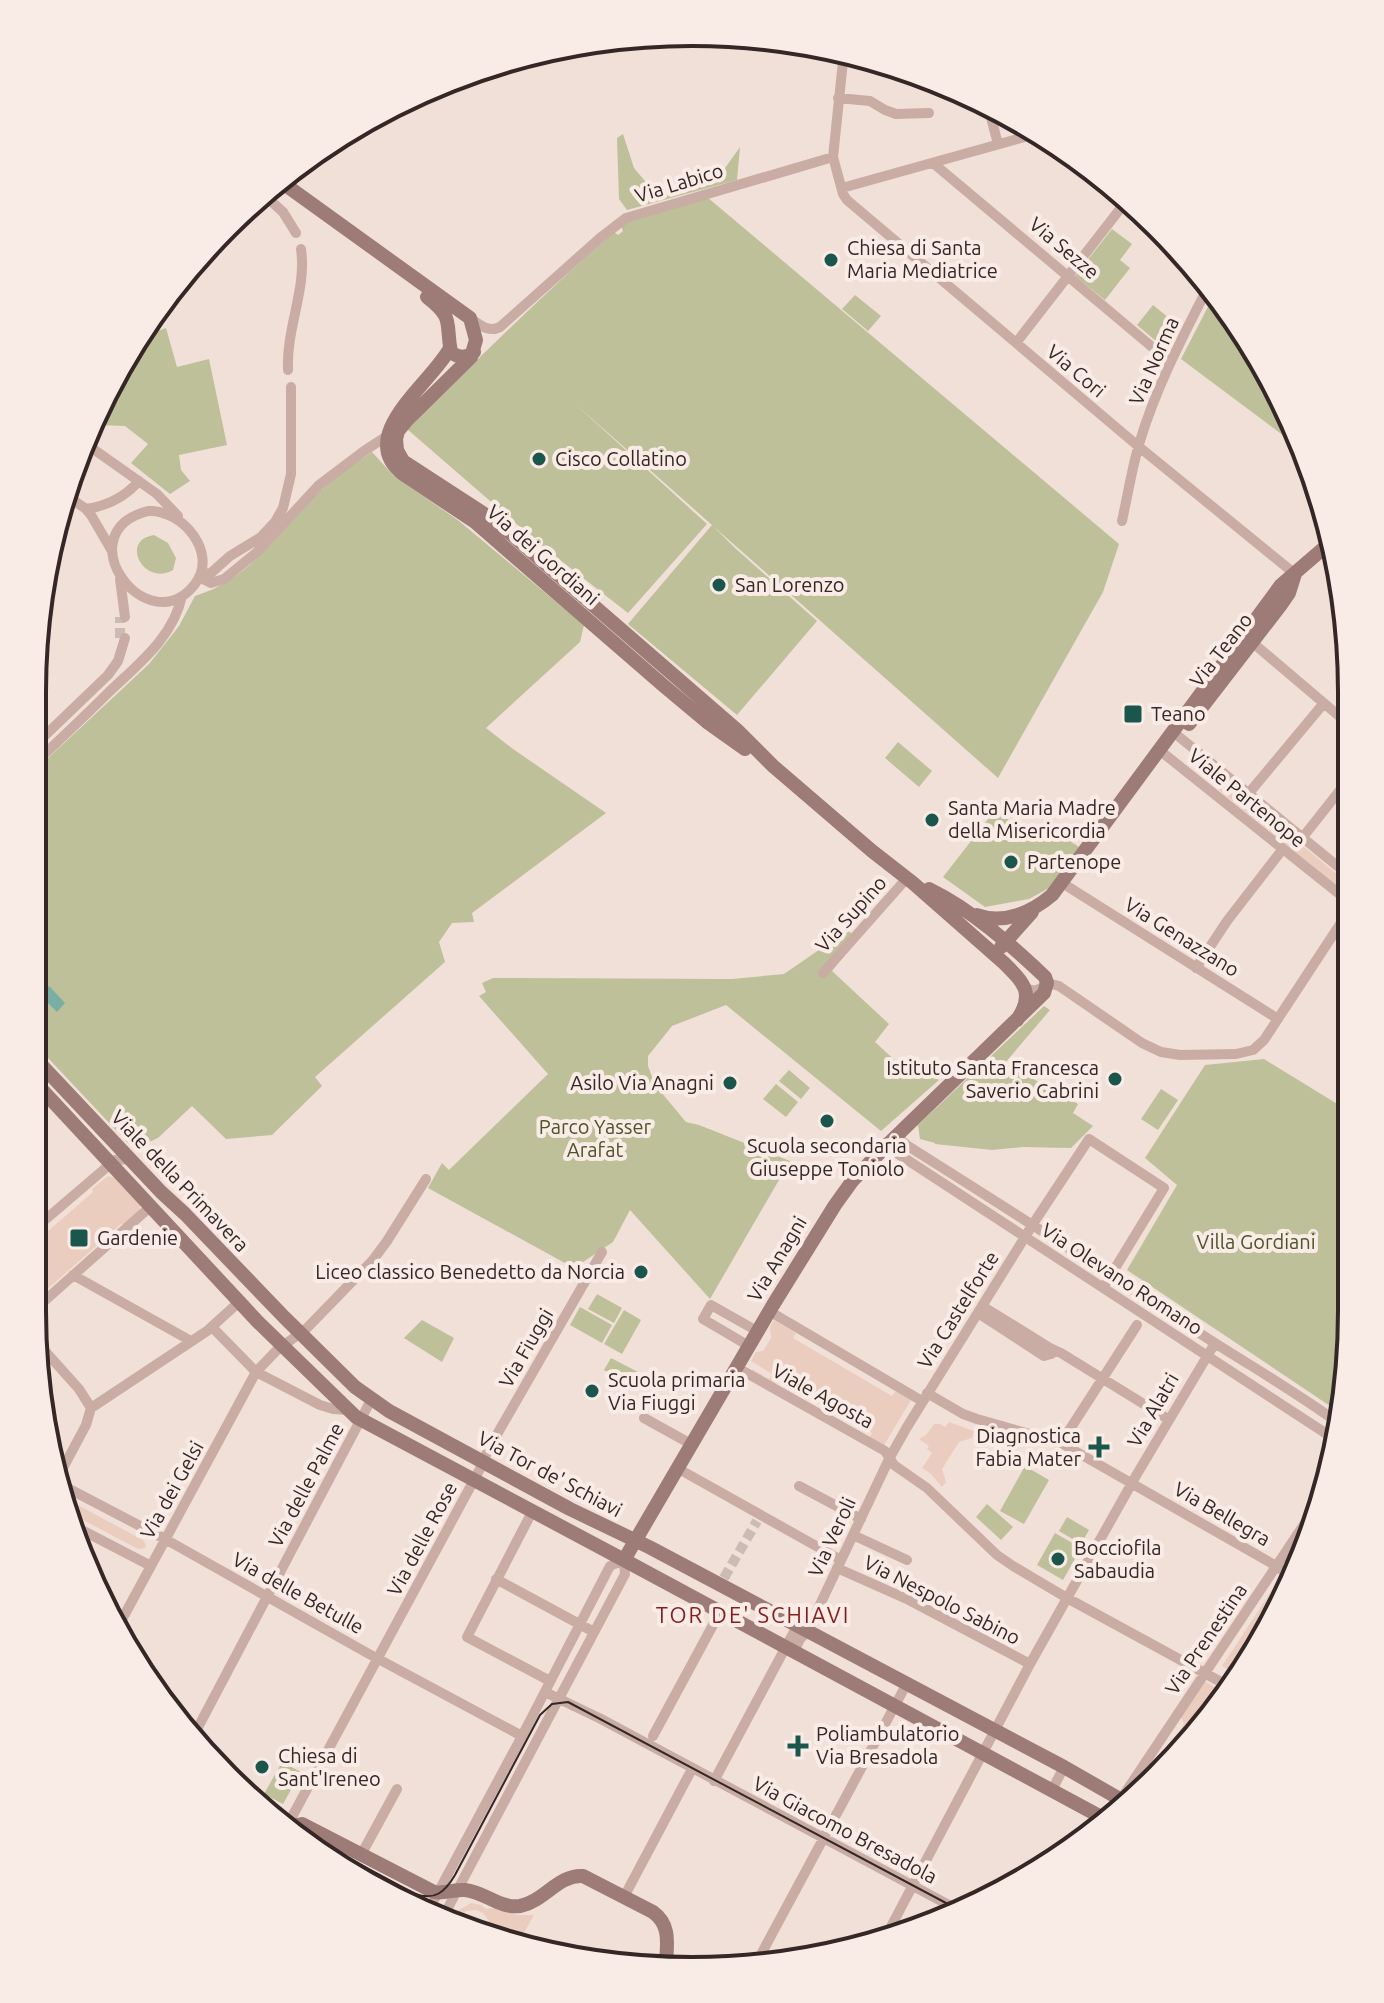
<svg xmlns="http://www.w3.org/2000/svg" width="1384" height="2003" font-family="Ubuntu,sans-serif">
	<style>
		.green { fill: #bdc099 }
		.plaza { fill: #eacdbf }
		.water { fill: #77afa4 }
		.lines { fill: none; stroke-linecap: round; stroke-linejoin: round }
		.street-tunnel { stroke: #cbbbb4; stroke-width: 10; stroke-dasharray: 10 5; stroke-linecap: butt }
		.street { stroke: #c9aca4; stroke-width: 10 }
		.secondary { stroke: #9d7b76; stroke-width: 14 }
		.tram { stroke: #352726; stroke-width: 2 }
		.poi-dot { fill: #1b564c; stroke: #f9ebe5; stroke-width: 3 }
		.labels { text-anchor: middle; stroke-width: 8; stroke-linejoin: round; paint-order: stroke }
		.street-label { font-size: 20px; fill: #352726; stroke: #f9ebe5 }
		.poi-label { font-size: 20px; fill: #352726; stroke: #f9ebe5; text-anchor: start }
		.park-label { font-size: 20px; fill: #4e532a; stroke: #f9ebe5 }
		.neighbourhood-label { font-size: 22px; letter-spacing: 2px; fill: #851e1f; stroke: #f9ebe5 }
		.rim { fill: none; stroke: #352726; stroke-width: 4 }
	</style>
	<rect width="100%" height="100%" fill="#f1e0d8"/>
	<path class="green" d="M623 134 634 168 650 187 681 191 718 178 740 147 737 180 627 210 619 199 617 138Z
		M707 197 1119 544 1103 592 998 778 713 526 735 548 817 621 737 715 628 624 712 525 573 402 707 524 628 613 542 546 407 429C475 362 542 295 614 232L618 235 623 231 621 226 631 219Z
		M1112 229 1132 244 1120 260 1130 268 1105 300 1075 276Z
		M855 295 881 316 868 331 842 309Z
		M1212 299 1284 400 1300 448 1181 359Z
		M1153 305 1180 327 1169 352 1137 325Z
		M166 328 177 367 209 359 227 445 179 455 181 470 190 481 170 494 131 463 148 444 125 426 97 425 120 362 139 338Z
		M372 452 393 475 459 521 584 625 580 642 486 728 513 749 606 813 472 913 474 922 452 923 439 942 445 962 315 1077 322 1086 272 1135 226 1139 192 1106 158 1138 149 1142 129 1144 32 1041V773L149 664 179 626 195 596C249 580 275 536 313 498 330 480 351 466 372 452Z
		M154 535 168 543 176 558 173 570C144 587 119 540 154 535Z
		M898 742 932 771 919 787 885 758Z
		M996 809 1032 840 1045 825 1079 847 1049 888 1029 899 985 907 943 877Z
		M848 930 857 939 832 971 889 1024 875 1042 913 1077 920 1071 939 1080 881 1131 726 1005 672 1026 648 1056V1066L655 1085 686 1122 699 1125 790 1161 710 1299 630 1210 613 1242 574 1268 428 1188 442 1163 449 1170 548 1074 479 996 486 992 482 983 493 978 732 979 784 974Z
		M1044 1006 1050 1010 1005 1063 1078 1104 1073 1113 1093 1126 1071 1148 1023 1147 992 1150 935 1144V1143L920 1139 918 1125Z
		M1264 1059 1352 1113V1311L1342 1414 1127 1270 1177 1185 1145 1158 1205 1065Z
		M789 1070 810 1088 801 1099 779 1081Z
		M776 1084 798 1102 786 1117 763 1099Z
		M1161 1089 1178 1100 1158 1130 1141 1119Z
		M597 1294 622 1308 614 1323 588 1309Z
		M580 1307 612 1325 602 1343 570 1325Z
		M624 1310 641 1320 622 1354 604 1344Z
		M422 1320 454 1338 442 1362 404 1338Z
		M611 1358 638 1372 632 1385 604 1370Z
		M1025 1466 1049 1480 1024 1524 1000 1511Z
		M987 1504 1013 1527 1001 1540 976 1517Z
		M1067 1517 1089 1530 1081 1544 1059 1531Z
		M1055 1533 1081 1548 1063 1580 1037 1565Z
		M282 1762 301 1772 283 1804 264 1794Z"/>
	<path class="plaza" d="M1225 782 1349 884 1351 886V891L1347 893 1343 892 1219 790Z
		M108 1176 115 1178 140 1205V1210L123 1225 121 1224 43 1293 44 1295 32 1306 42 1294 37 1288 32 1292V1245L93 1192 92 1189Z
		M774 1320 796 1333 793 1338 892 1396 896 1391 911 1400 883 1447 869 1439 872 1433 780 1380 775 1384 752 1370V1369L769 1379 772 1374 751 1361 756 1352 763 1351 771 1338 770 1327Z
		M949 1422 974 1431 972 1438 959 1442 942 1469 946 1482 942 1487 931 1474 922 1468 932 1453 927 1449 929 1446 919 1439 926 1435 934 1424H940L945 1427Z
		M61 1496 143 1540 146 1545 145 1548 138 1549 68 1512Z
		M1317 1514 1314 1523 1299 1545 1306 1550 1302 1564 1297 1570 1286 1562V1560Z
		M1284 1582 1289 1585 1233 1672 1222 1666 1276 1584 1280 1587Z
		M1204 1681 1222 1691 1211 1707 1206 1705 1192 1727 1198 1730 1158 1778 1133 1796 1130 1795 1136 1785 1139 1790 1184 1724 1181 1717Z
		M471 1903 481 1905 486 1909 493 1908 517 1915H534L519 1942 479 1931 481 1924 489 1921 483 1913 476 1910 466 1911 458 1919 457 1925 452 1924 459 1910Z"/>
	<path class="water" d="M49 986 65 1003 57 1012 40 995Z"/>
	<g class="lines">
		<path class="street-tunnel" d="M120 638V617
			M724 1578 757 1521"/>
		<path class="street" d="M838 98 870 101 885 110 896 114 929 113
			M988 106 998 144
			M833 157 843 194 847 200 1138 446 1295 574
			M933 163 1170 362
			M842 188 1039 133
			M263 194 283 212 296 233
			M470 318C480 325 489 333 500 327L600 238 626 218 833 157 844 52
			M1016 343 1127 200
			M288 370C286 328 307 289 301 249
			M89 446 157 494 178 516
			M69 497 86 509 91 515 112 551
			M86 509C107 506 125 497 139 481
			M148 511C182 509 219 553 195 584 148 645 64 533 148 511Z
			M1122 521C1128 494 1132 467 1140 441 1156 388 1181 340 1206 291
			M200 575 211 573 230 556 261 537 275 522 283 508 291 474V387
			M199 577 211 583 224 579 257 552 319 485 364 451 387 436
			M120 579 125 617
			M1253 643 1352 727
			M1172 731 1352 878
			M32 748 108 675 118 661 125 638
			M1158 749 1352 904
			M32 766C57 742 83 718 108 693 137 665 173 638 182 596
			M1249 793 1324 703
			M1303 837 1352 775
			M1067 886 1278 1019
			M1196 968 1227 921 1282 850
			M823 973 907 878
			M1025 988C1036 993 1040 989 1048 983L1059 986 1142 1043 1161 1052 1180 1055 1236 1054 1253 1050 1264 1040 1352 906
			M896 1136 908 1146C1008 1209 1108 1273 1207 1338 1252 1367 1298 1393 1341 1425
			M886 1146 1339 1442
			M32 1231 115 1160 131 1159
			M73 1275 191 1341
			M769 1311 922 1401
			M32 1312 150 1207
			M978 1313 1044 1356 1051 1354 1050 1348 982 1306
			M212 1327 256 1372 320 1405 333 1409 347 1410
			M36 1341 79 1389 91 1408
			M749 1346 703 1319 711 1305 757 1331
			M1050 1348 1061 1353 1168 1419
			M736 1367 885 1451 894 1465 927 1488 997 1555 1013 1566 1067 1598 1232 1688
			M927 1393 963 1414 977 1419 1061 1443 1271 1563 1294 1578
			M644 1418 691 1444
			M1061 1443 1137 1325
			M677 1468 841 1560
			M56 1482 165 1539 369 1654 522 1736
			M55 1483 86 1425 91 1408 207 1331 239 1302
			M799 1486 861 1519
			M532 1512 467 1637 550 1681
			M74 1526 151 1566
			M853 1535 907 1560
			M837 1568 909 1600 1030 1664
			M496 1579 594 1632
			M119 1625 256 1372 276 1351 307 1328 373 1260 387 1241 426 1179
			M794 1652 800 1639 807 1632 890 1457 907 1427 1033 1224 1089 1139 1164 1188 1103 1288
			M545 1692 601 1719 960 1911
			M194 1735 371 1400
			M653 1736 720 1612
			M714 1781 797 1626
			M1052 1790 1064 1767
			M1121 1799 1321 1499
			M287 1826 481 1467 488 1450 602 1252
			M361 1855 397 1789
			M624 1897 692 1769
			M427 1913 522 1736 610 1566 624 1560 625 1574 441 1921
			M886 1936 1030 1664 1137 1474 1215 1343
			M758 1960 906 1685"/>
		<path class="secondary" d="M280 181 470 318
			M427 297C455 319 445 322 451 352 458 358 467 358 474 352
			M470 318 476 340 471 357 407 420 398 431 396 439 397 450 403 461 483 513 512 535 737 730 773 766 872 851 913 883 1004 963C1024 983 1035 993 1017 1020
			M450 348C432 383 354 435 403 474L475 522 664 686 707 722 745 749
			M1189 724 1280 606 1289 593 1295 574
			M977 915C1004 925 1032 912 1052 895L1281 585 1332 541
			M1001 947 1032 912
			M32 1055 161 1192 185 1214 284 1317 355 1387 389 1411 570 1509 649 1547 1064 1767 1125 1802
			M32 1079 258 1322 356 1417 624 1560 1103 1818
			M624 1560 773 1305 835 1205 853 1180 886 1146 1044 993 1047 983 1045 977C1010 944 972 910 929 889
			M288 1827 302 1824 434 1892C444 1894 455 1889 465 1890 485 1892 500 1909 520 1906 543 1902 559 1874 583 1876L653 1912C671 1925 667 1944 666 1963"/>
		<path class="tram" d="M281 1822 415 1894C435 1901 445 1892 455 1875L540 1715 552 1704 568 1702 961 1911"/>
	</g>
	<g class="poi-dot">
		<circle cx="831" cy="260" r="8"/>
		<circle cx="539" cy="459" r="8"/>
		<circle cx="719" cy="585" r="8"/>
		<rect x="1123" y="704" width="20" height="20" rx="4"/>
		<circle cx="932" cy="820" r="8"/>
		<circle cx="1011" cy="862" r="8"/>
		<circle cx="1115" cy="1079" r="8"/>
		<circle cx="730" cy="1083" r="8"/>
		<circle cx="827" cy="1121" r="8"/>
		<rect x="69" y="1228" width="20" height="20" rx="4"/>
		<circle cx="641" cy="1272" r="8"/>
		<circle cx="592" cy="1391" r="8"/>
		<path d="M1095 1435h8v8h8v8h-8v8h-8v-8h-8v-8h8z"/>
		<circle cx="1058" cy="1559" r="8"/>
		<path d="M794 1734h8v8h8v8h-8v8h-8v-8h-8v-8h8z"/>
		<circle cx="262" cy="1767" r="8"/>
	</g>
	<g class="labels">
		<g class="street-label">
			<text transform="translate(679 183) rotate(-17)" y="7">Via Labico</text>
			<text transform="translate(1064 248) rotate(40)" y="7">Via Sezze</text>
			<text transform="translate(1154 361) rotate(-66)" y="7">Via Norma</text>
			<text transform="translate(1076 371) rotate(40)" y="7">Via Cori</text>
			<text transform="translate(543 555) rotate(41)" y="7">Via dei Gordiani</text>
			<text transform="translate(1221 650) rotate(-52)" y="7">Via Teano</text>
			<text transform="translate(1247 798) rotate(39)" y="7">Viale Partenope</text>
			<text transform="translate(851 914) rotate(-48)" y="7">Via Supino</text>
			<text transform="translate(1182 937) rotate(32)" y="7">Via Genazzano</text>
			<text transform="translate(180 1181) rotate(46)" y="7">Viale della Primavera</text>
			<text transform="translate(777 1259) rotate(-59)" y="7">Via Anagni</text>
			<text transform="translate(1122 1279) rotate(33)" y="7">Via Olevano Romano</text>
			<text transform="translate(958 1310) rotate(-58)" y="7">Via Castelforte</text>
			<text transform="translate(526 1348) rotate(-60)" y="7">Via Fiuggi</text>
			<text transform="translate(823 1396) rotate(29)" y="7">Viale Agosta</text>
			<text transform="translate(1153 1410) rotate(-60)" y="7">Via Alatri</text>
			<text transform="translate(550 1474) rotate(28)" y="7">Via Tor de' Schiavi</text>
			<text transform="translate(306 1485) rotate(-62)" y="7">Via delle Palme</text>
			<text transform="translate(172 1490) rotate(-61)" y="7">Via dei Gelsi</text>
			<text transform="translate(1222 1514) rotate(30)" y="7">Via Bellegra</text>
			<text transform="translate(832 1537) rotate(-65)" y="7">Via Veroli</text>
			<text transform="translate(422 1539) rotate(-62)" y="7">Via delle Rose</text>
			<text transform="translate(298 1593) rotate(29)" y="7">Via delle Betulle</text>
			<text transform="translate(942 1600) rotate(27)" y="7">Via Nespolo Sabino</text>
			<text transform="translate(1206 1639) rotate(-56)" y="7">Via Prenestina</text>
			<text transform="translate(845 1830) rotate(28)" y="7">Via Giacomo Bresadola</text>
		</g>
		<g class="poi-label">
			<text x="847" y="255">Chiesa di Santa<tspan x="847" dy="23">Maria Mediatrice</tspan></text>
			<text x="555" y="466">Cisco Collatino</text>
			<text x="735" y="592">San Lorenzo</text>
			<text x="1151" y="721">Teano</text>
			<text x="948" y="815">Santa Maria Madre<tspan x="948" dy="23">della Misericordia</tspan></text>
			<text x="1027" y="869">Partenope</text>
			<text x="1099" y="1075" text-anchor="end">Istituto Santa Francesca<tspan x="1099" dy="23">Saverio Cabrini</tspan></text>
			<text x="714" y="1090" text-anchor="end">Asilo Via Anagni</text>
			<text x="827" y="1153" text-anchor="middle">Scuola secondaria<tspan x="827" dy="23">Giuseppe Toniolo</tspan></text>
			<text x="97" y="1245">Gardenie</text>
			<text x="625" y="1279" text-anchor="end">Liceo classico Benedetto da Norcia</text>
			<text x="608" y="1387">Scuola primaria<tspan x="608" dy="23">Via Fiuggi</tspan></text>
			<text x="1081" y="1443" text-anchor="end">Diagnostica<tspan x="1081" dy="23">Fabia Mater</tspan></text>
			<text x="1074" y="1555">Bocciofila<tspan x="1074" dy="23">Sabaudia</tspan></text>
			<text x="816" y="1741">Poliambulatorio<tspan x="816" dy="23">Via Bresadola</tspan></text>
			<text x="278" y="1763">Chiesa di<tspan x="278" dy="23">Sant'Ireneo</tspan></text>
		</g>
		<g class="park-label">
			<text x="595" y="1134">Parco Yasser<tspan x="595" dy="23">Arafat</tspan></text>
			<text x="1256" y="1249">Villa Gordiani</text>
		</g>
		<g class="neighbourhood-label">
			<text x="753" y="1623">TOR DE' SCHIAVI</text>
		</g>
	</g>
	<path d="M0 0H1384V2003H0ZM692 46H692A646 646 0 0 1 1338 692V1311A646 646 0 0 1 692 1957H692A646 646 0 0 1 46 1311V692A646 646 0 0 1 692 46Z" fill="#f9ebe5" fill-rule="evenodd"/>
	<path class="rim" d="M692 46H692A646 646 0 0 1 1338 692V1311A646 646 0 0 1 692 1957H692A646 646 0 0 1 46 1311V692A646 646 0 0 1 692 46Z"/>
</svg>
